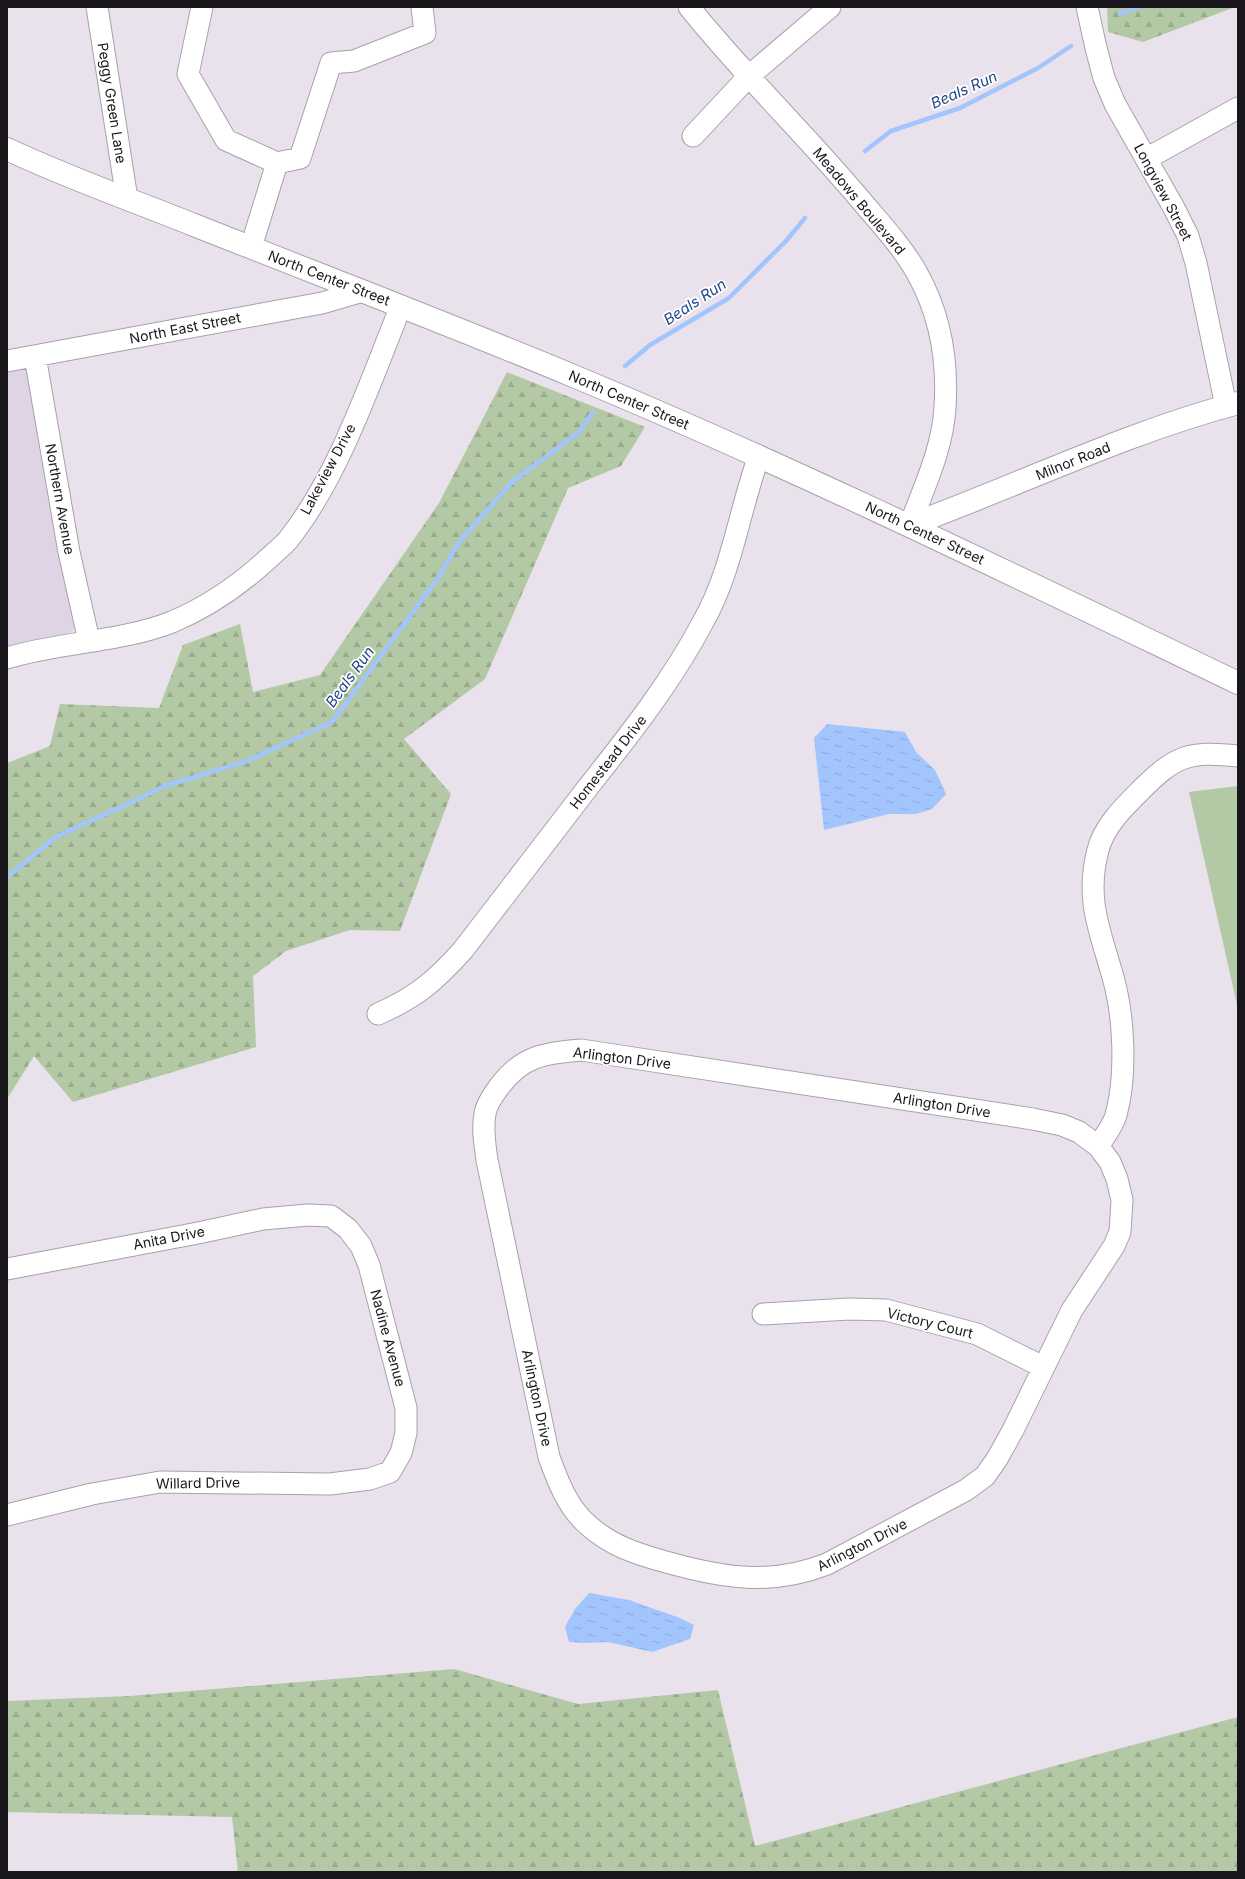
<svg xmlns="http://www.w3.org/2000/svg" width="1245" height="1879" font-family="Inter,sans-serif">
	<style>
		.built { fill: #dfd4e5 }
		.green { fill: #b3c8a4 }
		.forest { fill: url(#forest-firs) }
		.water { fill: url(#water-ripples) }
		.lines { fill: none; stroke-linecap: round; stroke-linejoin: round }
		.stream { stroke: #a2c5fe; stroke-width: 4.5 }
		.minor-casing { stroke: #a7a1ab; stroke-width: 23 }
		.major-casing { stroke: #a7a1ab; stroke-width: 24 }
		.minor { stroke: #fff; stroke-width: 21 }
		.major { stroke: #fff; stroke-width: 22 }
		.labels { text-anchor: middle; stroke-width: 3.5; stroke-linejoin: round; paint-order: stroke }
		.street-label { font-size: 14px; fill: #19171b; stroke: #fff }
		.water-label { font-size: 15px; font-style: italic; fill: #21478a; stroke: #fff }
	</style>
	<defs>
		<pattern id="forest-firs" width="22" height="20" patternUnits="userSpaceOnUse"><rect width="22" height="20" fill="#b3c8a4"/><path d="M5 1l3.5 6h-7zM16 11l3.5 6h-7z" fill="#99ab8d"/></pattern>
		<pattern id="water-ripples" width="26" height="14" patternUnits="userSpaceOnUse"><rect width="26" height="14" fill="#a2c5fe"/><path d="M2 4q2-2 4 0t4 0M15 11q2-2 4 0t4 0" fill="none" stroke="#8ba8d9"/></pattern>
	</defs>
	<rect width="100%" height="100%" fill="#e9e2ec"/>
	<path class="built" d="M29 365 79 622 73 630 64 636 7 648V368Z"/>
	<path class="green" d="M1238 786V1009L1189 792Z"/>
	<path class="forest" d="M1107 7H1235L1143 42 1108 32Z
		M507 372 645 427 621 466 568 488 485 679 404 739 451 794 400 931 350 930 286 951 253 976 256 1047 73 1102 34 1056 7 1099V763L50 746 60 704 159 708 183 645 240 624 253 692 320 675 439 503Z
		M454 1669 578 1704 718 1690 755 1846 1238 1717V1872H238L232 1817 7 1812V1701L130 1696Z"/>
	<path class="water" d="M827 724 905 732 916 752 935 770 946 794 932 809 916 814H889L824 830 814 738Z
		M589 1593 629 1600 680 1618 694 1625 690 1639 652 1652 608 1642 587 1643 569 1642 565 1627 575 1609Z"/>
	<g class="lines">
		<path class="stream" d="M1120 14 1140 7
			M865 151 891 131 960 108 1038 68 1071 46
			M625 366 650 345 729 298 786 241 805 218
			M7 877 56 837 165 786 247 761 332 722 438 578 459 542 512 482 579 432 593 412"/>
		<g class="minor-casing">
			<path id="minor" d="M97 7 127 199
				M202 7 188 74 226 140 277 163
				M689 7C742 73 804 133 859 198 879 222 902 246 917 273 940 314 948 361 945 407 943 448 924 487 910 525
				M1087 7 1096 48 1104 78 1115 104 1174 208 1188 236 1196 263 1226 406
				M693 136 749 76 830 7
				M1146 159 1238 108
				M251 247 277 163 300 158 331 63 354 61 425 33 422 7
				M35 356 69 552 89 641
				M7 361 322 303 363 291
				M7 658C60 642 121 642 172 622 210 606 241 584 270 557 276 551 283 546 288 540 339 476 370 382 401 306
				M378 1014C417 997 436 980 463 950 505 895 547 841 589 786 630 734 672 681 703 622 732 571 739 511 759 456
				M581 1050 1033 1119 1062 1125 1079 1132 1098 1146 1110 1162 1117 1179 1122 1200 1120 1232 1114 1246 1072 1310 1013 1430 997 1459 985 1476 966 1490 827 1564C771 1586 723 1578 666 1562 637 1554 611 1546 588 1525 568 1508 558 1482 549 1457L487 1160C485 1145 482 1129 485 1114 486 1105 493 1095 499 1087 522 1056 544 1053 581 1050Z
				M1098 1146C1105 1136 1113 1126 1116 1115 1127 1075 1124 1016 1113 977 1100 931 1085 899 1098 850 1104 826 1124 807 1141 790 1176 755 1189 751 1238 756
				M7 1269 198 1233 263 1219 308 1215 331 1216 348 1229 361 1246 369 1265 406 1408V1433L401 1453 390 1472 370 1479 330 1484 160 1482 92 1494 7 1515
				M763 1314 849 1309 886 1310 977 1334 1043 1367"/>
		</g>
		<g class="major-casing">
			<path id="major" d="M7 149C68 178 132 200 194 225 320 275 446 323 571 375 797 469 1017 577 1238 683
				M910 525C1019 485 1125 433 1238 403"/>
		</g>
		<use href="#minor" class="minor"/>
		<use href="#major" class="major"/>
	</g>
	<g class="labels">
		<g class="street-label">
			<text transform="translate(112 103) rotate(81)" y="5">Peggy Green Lane</text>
			<text transform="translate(1163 192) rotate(62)" y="5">Longview Street</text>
			<text transform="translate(859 201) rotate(50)" y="5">Meadows Boulevard</text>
			<text transform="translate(329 278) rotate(21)" y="5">North Center Street</text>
			<text transform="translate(185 328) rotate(-11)" y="5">North East Street</text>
			<text transform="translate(629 400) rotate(23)" y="5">North Center Street</text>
			<text transform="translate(1073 461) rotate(-22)" y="5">Milnor Road</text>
			<text transform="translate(328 469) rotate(-62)" y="5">Lakeview Drive</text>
			<text transform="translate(60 499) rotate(80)" y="5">Northern Avenue</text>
			<text transform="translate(925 533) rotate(25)" y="5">North Center Street</text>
			<text transform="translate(608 762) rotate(-52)" y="5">Homestead Drive</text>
			<text transform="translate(622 1058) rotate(7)" y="5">Arlington Drive</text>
			<text transform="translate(942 1105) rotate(9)" y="5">Arlington Drive</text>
			<text transform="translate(169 1238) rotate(-11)" y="5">Anita Drive</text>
			<text transform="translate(930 1323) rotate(14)" y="5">Victory Court</text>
			<text transform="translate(388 1338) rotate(75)" y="5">Nadine Avenue</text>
			<text transform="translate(537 1398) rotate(78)" y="5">Arlington Drive</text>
			<text transform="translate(198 1483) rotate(-1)" y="5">Willard Drive</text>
			<text transform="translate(862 1545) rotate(-27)" y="5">Arlington Drive</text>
		</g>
		<g class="water-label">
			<text transform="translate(964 90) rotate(-24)" y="5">Beals Run</text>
			<text transform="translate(695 302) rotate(-33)" y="5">Beals Run</text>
			<text transform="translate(350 677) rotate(-54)" y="5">Beals Run</text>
		</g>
	</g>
	<rect width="1245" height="1879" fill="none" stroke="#19171b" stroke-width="16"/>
</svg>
